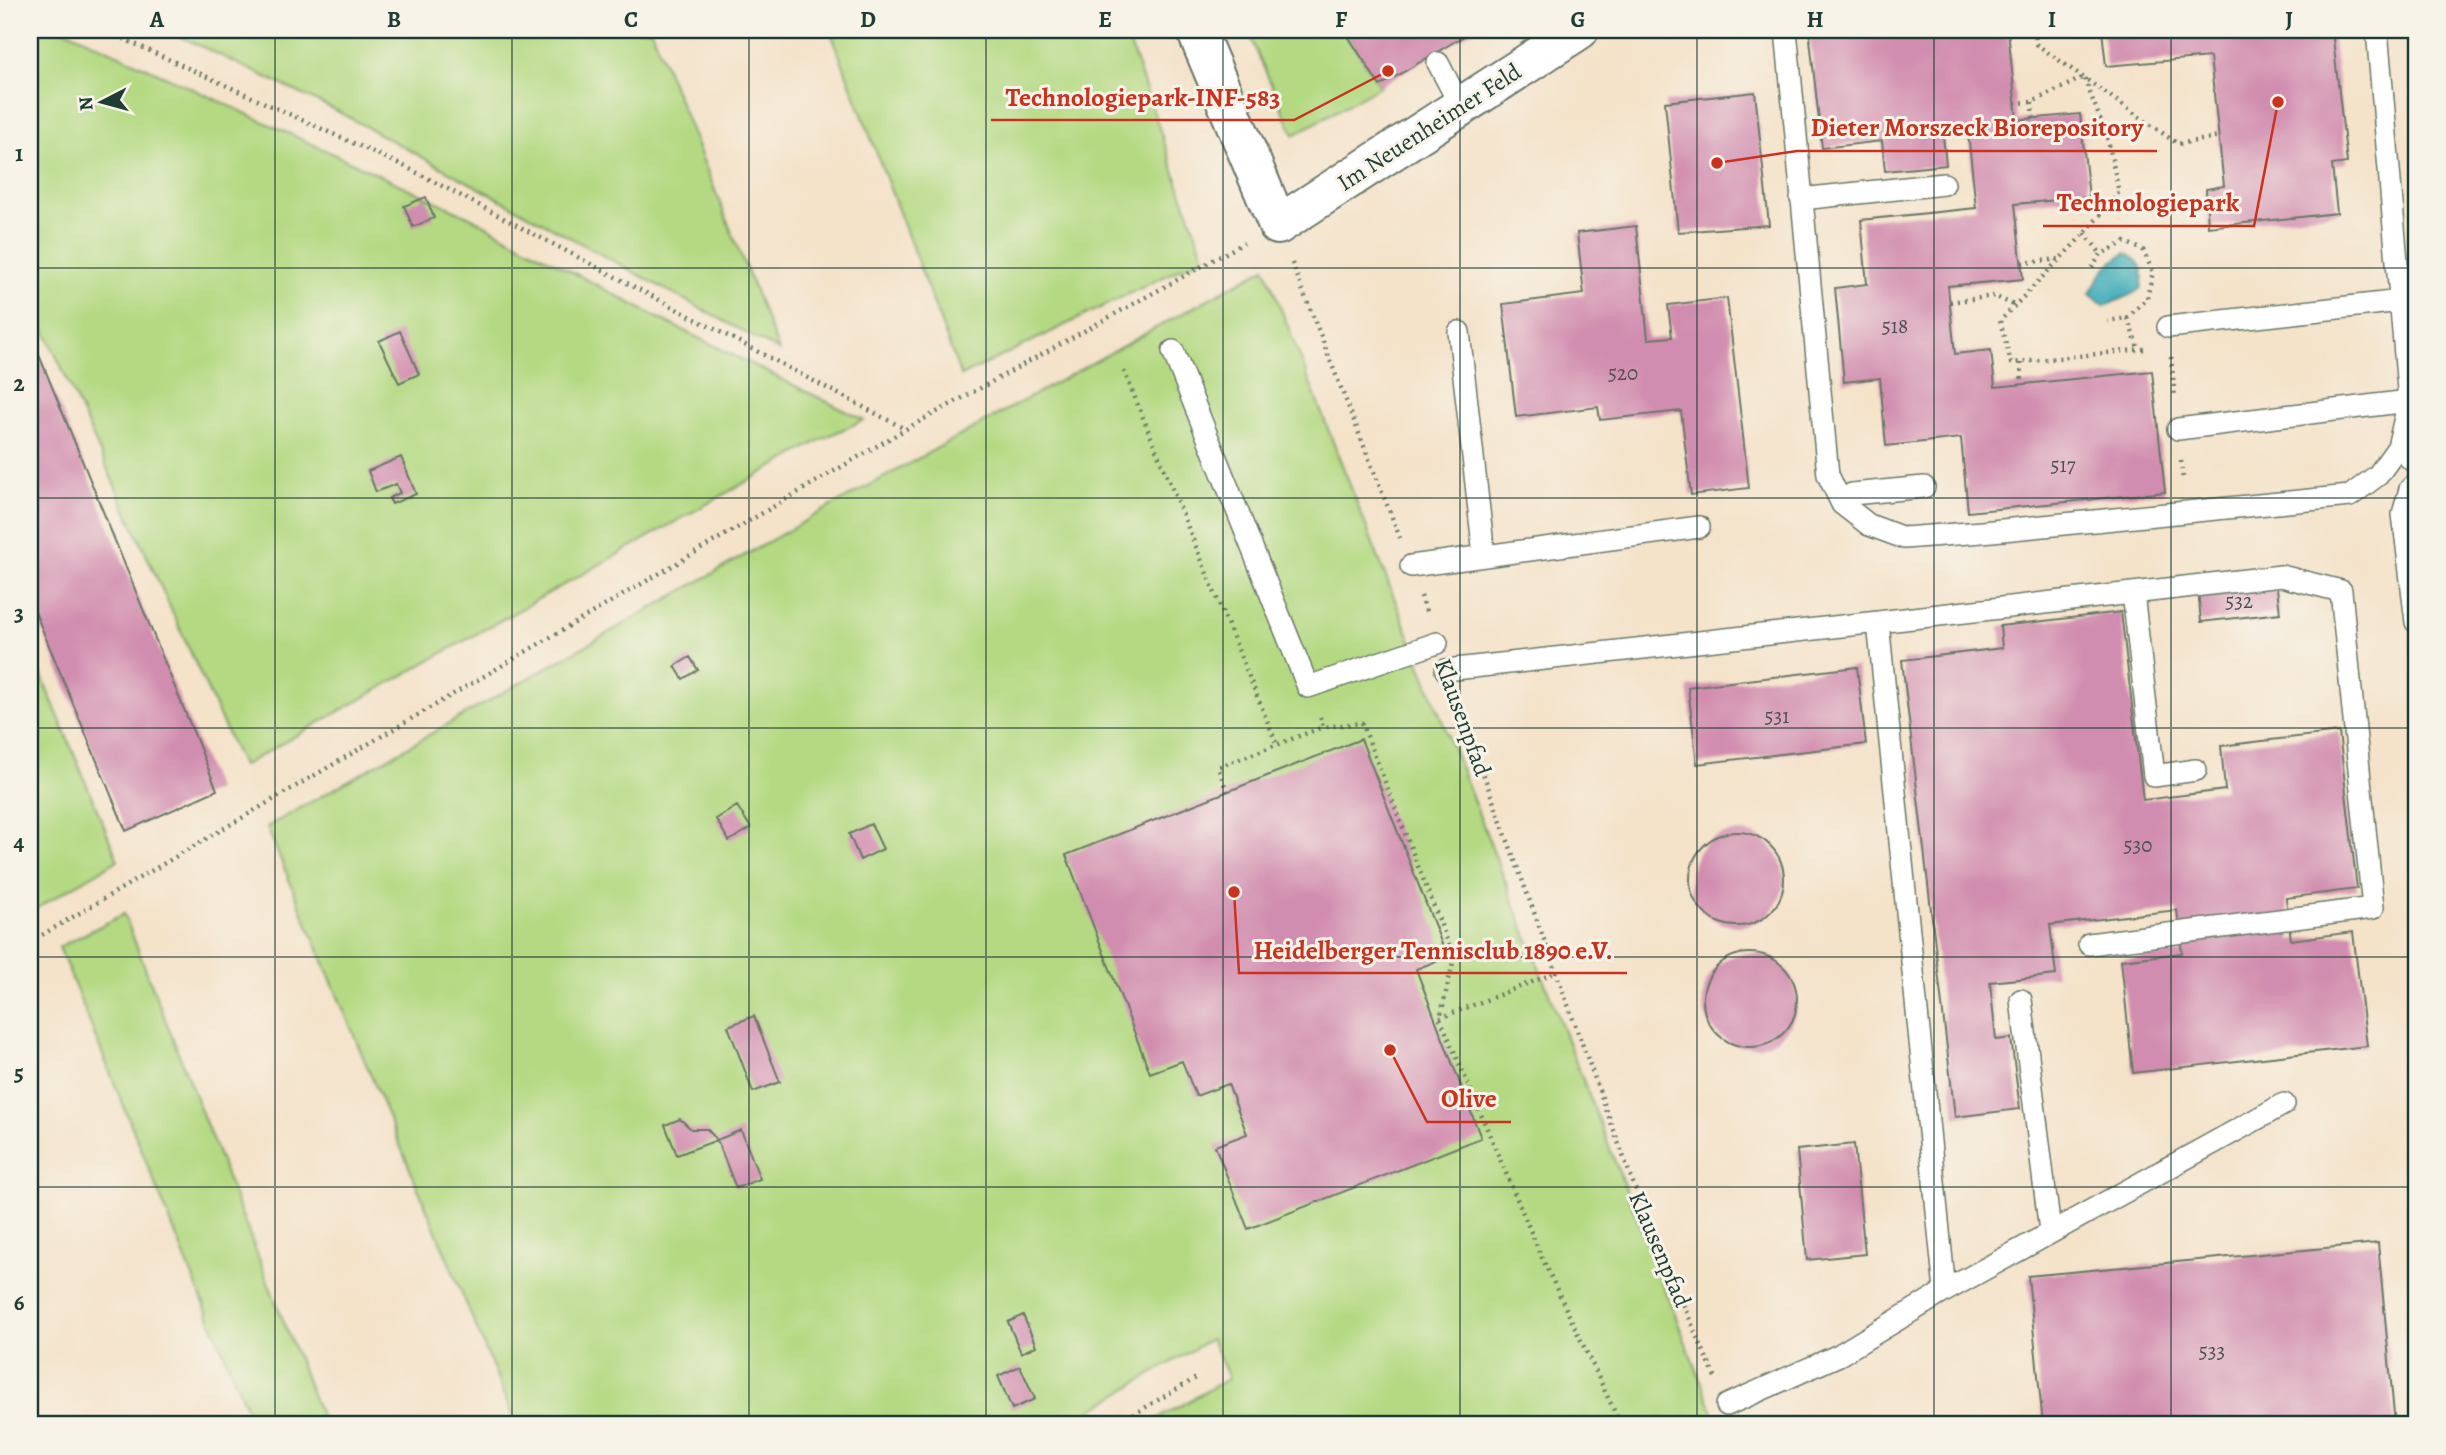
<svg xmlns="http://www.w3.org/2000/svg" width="2446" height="1455" font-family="Alegreya,serif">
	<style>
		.green { fill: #b4d982; stroke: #6a8b5b; stroke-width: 2 }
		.water { fill: #3babb8; stroke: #2d7476; stroke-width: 2 }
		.building { fill: #d18daf }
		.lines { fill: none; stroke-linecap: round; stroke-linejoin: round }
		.service-casing { stroke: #6a7768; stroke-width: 24 }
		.minor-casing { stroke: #6a7768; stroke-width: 42 }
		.path { stroke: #6a7768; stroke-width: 4.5; stroke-dasharray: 2 5; stroke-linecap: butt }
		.service { stroke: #fff; stroke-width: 21 }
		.minor { stroke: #fff; stroke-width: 38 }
		.grid { fill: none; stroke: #1f3d34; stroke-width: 2; stroke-opacity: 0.55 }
		.labels { text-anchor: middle; stroke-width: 6; stroke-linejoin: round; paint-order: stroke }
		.number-label { font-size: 21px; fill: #4c5153 }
		.street-label { font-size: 24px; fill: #1f3d34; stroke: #f7f3e8 }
		.leader { fill: none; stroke: #c8321e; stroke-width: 2.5 }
		.callout-dot { fill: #c8321e; stroke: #f7f3e8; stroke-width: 2.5 }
		.callout-label { font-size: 26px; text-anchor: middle; font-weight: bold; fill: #c8321e; stroke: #f7f3e8; stroke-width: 6; stroke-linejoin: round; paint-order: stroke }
		.neatline { fill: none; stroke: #1f3d34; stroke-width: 2.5 }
		.grid-label { font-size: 23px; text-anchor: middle; font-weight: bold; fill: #1f3d34 }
	</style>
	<rect width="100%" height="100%" fill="#f7f3e8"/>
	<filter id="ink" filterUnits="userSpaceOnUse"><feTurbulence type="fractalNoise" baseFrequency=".0143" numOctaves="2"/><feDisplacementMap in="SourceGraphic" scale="14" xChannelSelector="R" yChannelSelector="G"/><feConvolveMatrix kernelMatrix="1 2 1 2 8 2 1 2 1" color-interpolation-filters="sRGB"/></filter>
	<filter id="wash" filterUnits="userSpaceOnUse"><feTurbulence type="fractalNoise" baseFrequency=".00686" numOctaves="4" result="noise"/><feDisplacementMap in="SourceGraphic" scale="28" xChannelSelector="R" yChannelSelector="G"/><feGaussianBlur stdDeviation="1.57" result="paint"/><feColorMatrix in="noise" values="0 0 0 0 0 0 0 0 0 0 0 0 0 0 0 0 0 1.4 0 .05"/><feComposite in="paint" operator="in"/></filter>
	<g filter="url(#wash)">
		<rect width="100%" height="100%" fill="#f4e2c9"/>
		<path class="green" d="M30 30H65L470 217 660 319 864 420 824 438 242 766 30 298Z
			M167 30H651L779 351 339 112Z
			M830 30H1125L1204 257 961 376Z
			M1247 30H1344L1380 86 1294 135Z
			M1265 268 1718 1425H1147L1229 1378 1211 1339 1066 1425H517L267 827 819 513Z
			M30 648 118 860 30 912Z
			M124 914 324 1425H253L59 947Z"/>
		<path class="water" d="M2127 253C2142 263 2145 270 2141 288L2131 295 2104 306 2090 294C2100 276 2107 261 2127 253Z"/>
		<g id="blocks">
			<path class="building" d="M1344 30H1474L1380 86Z
				M1809 30H2008L2017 120 2080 114 2089 197 2015 204 2023 279 1948 286 1955 354 1991 350 1995 387 2152 371 2165 492 1968 512 1961 438 1886 446 1880 378 1844 382 1835 288 1867 284 1861 220 1976 208 1968 133 1943 135 1946 165 1885 171 1882 141 1822 148Z
				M2102 30H2332L2347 163 2332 165 2337 213 2208 227 2206 189 2224 186 2210 57 2106 66Z
				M1755 92 1769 225 1678 232 1665 102Z
				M426 197 434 218 413 227 404 206Z
				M1636 226 1648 339 1672 337 1668 305 1727 298 1749 488 1691 495 1681 411 1600 420 1598 407 1516 417 1503 304 1584 294 1577 233Z
				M400 331 419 374 399 383 379 341Z
				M30 333 217 790 126 831 30 600Z
				M401 457 416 494 392 504 389 498 400 493 396 484 376 492 368 471Z
				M2276 580 2280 613 2201 622 2198 589Z
				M2121 612 2143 800 2225 790 2221 746 2339 732 2357 889 2286 898 2291 940 2353 932 2367 1046 2133 1073 2121 960 2182 953 2177 910 2050 925 2056 975 1990 982 1996 1040 2011 1038 2020 1109 1955 1117 1902 660 2002 648 2000 626Z
				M690 657 698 670 683 679 675 666Z
				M1857 667 1866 744 1697 764 1688 687Z
				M1361 739 1447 957 1416 969 1481 1138 1248 1229 1215 1146 1247 1134 1228 1084 1196 1096 1182 1061 1150 1073 1066 855Z
				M737 806 751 828 729 841 716 819Z
				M871 824 883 849 860 860 849 834Z
				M1690 879a47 47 0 1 1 94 0a47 47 0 1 1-94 0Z
				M1703 1000a47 47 0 1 1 94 0a47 47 0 1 1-94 0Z
				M754 1016 780 1082 753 1092 728 1026Z
				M680 1119 691 1129H707L717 1140 741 1130 760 1179 736 1188 717 1140 677 1155 665 1125Z
				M1854 1144 1865 1254 1807 1260 1797 1150Z
				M2378 1243 2395 1425H2043L2028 1276Z
				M1023 1315 1036 1346 1021 1353 1008 1322Z
				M1020 1366 1035 1399 1012 1409 998 1376Z"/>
		</g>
	</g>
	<g filter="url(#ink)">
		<use href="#blocks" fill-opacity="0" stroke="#6a7768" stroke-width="2"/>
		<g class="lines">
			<g class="service-casing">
				<path id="service" d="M1786 30 1828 475 1842 504 1869 525 1904 538 1982 532 2350 496 2378 475 2398 447 2409 401 2377 30
					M1438 63 1461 107
					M1801 199 1944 184
					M2168 327 2401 301
					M1459 332 1484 555
					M1173 351 1308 687 1437 643
					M2178 429 2409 401
					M2398 447 2416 464
					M2416 483 2410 489 2403 514 2416 622
					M1842 504 1852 494 1924 487
					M1411 566 1699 527
					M2133 593 2154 776 2196 770
					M1878 622 2281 576 2341 591 2373 908 2089 944
					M1446 670 1878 622 1945 1291 1839 1355 1727 1405
					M2021 1000 2050 1231
					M1945 1291 2284 1104"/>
			</g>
			<g class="minor-casing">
				<path id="minor" d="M1196 30 1278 225 1579 30"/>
			</g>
			<path class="path" d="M104 30 408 168 905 429
				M2035 30 2036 44 2178 144 2219 137
				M2032 102 2033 119
				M2015 103 2032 102 2084 77 2108 140 2119 192 2085 233 2000 321 2011 363 2145 349
				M2085 233 2101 254
				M1292 263 1400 538
				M2022 263 2060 259
				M2092 268 2101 254 2125 242 2143 250 2153 272 2147 298 2127 318 2108 321
				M1950 302 1994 296 2014 305
				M2127 318 2139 350
				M2171 357 2175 397
				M2021 363 2022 384
				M1124 371 1277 745
				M2181 461 2183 480
				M1421 596 1427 614
				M1457 702 1650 1229 1715 1377
				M1320 717 1323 727 1362 723 1454 958 1440 1018 1542 1258 1621 1425
				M1227 792 1218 767 1323 727
				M30 942 906 429 1244 243
				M1440 1018 1555 973
				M1115 1425 1196 1378"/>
			<use href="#service" class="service"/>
			<use href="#minor" class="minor"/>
		</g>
	</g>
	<path class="grid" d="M275 30V1425M512 30V1425M749 30V1425M986 30V1425M1223 30V1425M1460 30V1425M1697 30V1425M1934 30V1425M2171 30V1425M30 268H2416M30 498H2416M30 728H2416M30 957H2416M30 1187H2416"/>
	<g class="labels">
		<g class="number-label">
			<text x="1895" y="333">518</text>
			<text x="1623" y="380">520</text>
			<text x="2063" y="472">517</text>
			<text x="2239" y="608">532</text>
			<text x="1777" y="723">531</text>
			<text x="2138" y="852">530</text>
			<text x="2212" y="1358">533</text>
		</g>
		<g class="street-label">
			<text transform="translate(1429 127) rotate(-33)" y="8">Im Neuenheimer Feld</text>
			<text transform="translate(1463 717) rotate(70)" y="8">Klausenpfad</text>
			<text transform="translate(1660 1249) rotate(67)" y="8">Klausenpfad</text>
		</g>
	</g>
	<path class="leader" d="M1388 71L1294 120H991M1717 163L1797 151H2157M2278 102L2254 226H2043M1234 892L1239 973H1627M1390 1050L1427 1122H1511"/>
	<g class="callout-dot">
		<circle cx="1388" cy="71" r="7"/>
		<circle cx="1717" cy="163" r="7"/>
		<circle cx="2278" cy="102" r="7"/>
		<circle cx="1234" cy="892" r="7"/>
		<circle cx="1390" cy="1050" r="7"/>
	</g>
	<g class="callout-label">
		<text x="1143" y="106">Technologiepark-INF-583</text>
		<text x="1977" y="136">Dieter Morszeck Biorepository</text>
		<text x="2148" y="211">Technologiepark</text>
		<text x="1433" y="959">Heidelberger Tennisclub 1890 e.V.</text>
		<text x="1469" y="1107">Olive</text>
	</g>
	<rect width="2446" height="1455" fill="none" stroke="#f7f3e8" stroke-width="77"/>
	<g transform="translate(102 102) rotate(264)" stroke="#f7f3e8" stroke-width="5" paint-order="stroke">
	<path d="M0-5L12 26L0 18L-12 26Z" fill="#1f3d34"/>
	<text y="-10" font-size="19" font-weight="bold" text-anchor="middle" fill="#1f3d34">N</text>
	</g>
	<rect x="38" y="38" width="2370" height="1378" class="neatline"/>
	<g class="grid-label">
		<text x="157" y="27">A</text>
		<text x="394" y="27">B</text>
		<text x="631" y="27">C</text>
		<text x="868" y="27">D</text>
		<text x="1105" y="27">E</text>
		<text x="1341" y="27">F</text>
		<text x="1578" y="27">G</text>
		<text x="1815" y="27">H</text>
		<text x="2052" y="27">I</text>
		<text x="2289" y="27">J</text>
		<text x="19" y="161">1</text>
		<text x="19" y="391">2</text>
		<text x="19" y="621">3</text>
		<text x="19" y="850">4</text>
		<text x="19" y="1080">5</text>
		<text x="19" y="1310">6</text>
	</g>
</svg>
